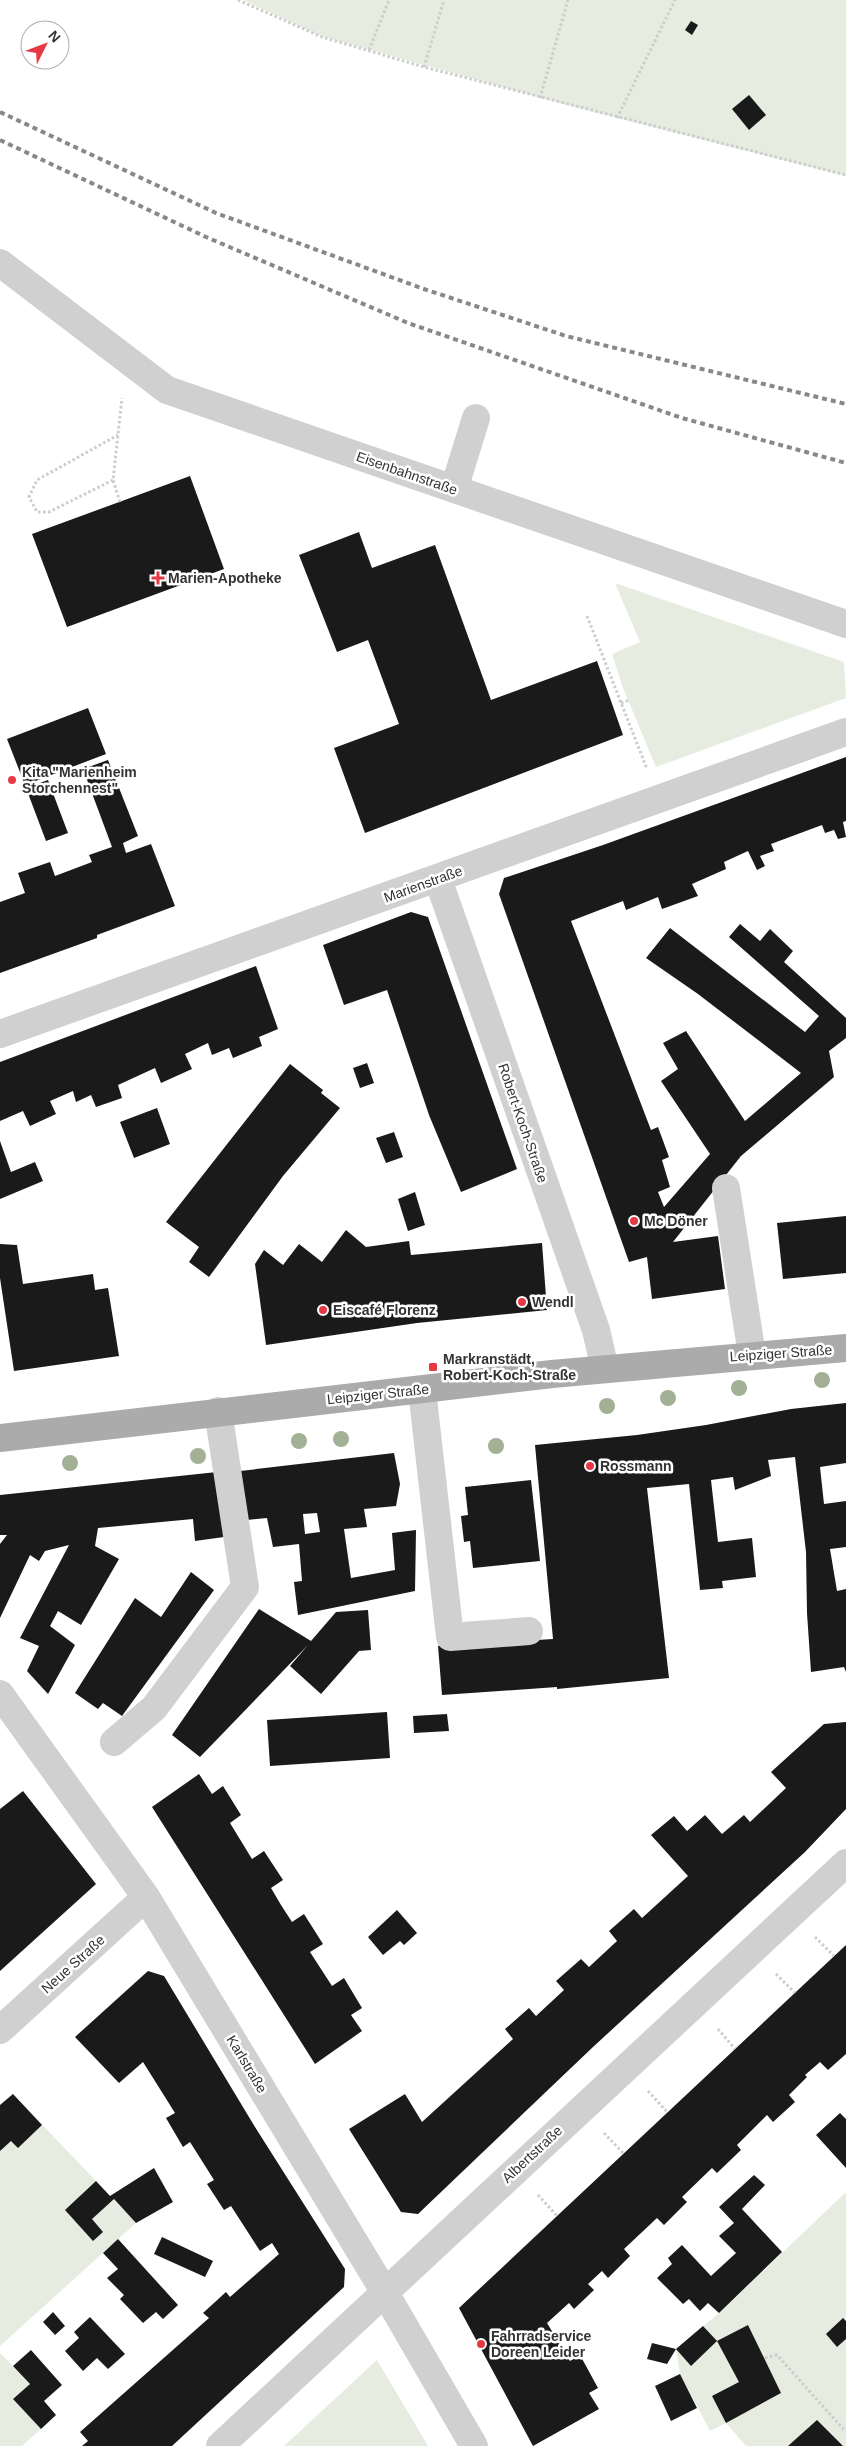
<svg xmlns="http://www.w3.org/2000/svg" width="846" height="2446" font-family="Arial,sans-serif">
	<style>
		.green { fill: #e6ecdf }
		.building { fill: #1a1a1a; fill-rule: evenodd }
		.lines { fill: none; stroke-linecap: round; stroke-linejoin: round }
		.path { stroke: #cdcdcd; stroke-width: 3; stroke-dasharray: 2.5 2.5; stroke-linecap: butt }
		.minor { stroke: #d0d0d0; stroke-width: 28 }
		.major { stroke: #ababab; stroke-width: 28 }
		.rail { stroke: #888; stroke-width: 4; stroke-dasharray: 5 4; stroke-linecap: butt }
		.tree { fill: #a2b095 }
		.poi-dot { fill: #e63946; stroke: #fff; stroke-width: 2 }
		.labels { text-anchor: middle; stroke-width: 5; stroke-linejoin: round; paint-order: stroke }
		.street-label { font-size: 14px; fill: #333; stroke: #fff }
		.poi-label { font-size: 14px; font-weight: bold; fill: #333; stroke: #fff; text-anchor: start }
	</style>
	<rect width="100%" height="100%" fill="#fff"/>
	<path class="green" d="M243 0H846V176L574 107 321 36Z
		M615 583 844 662 846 698 656 767 623 688 612 654 640 642Z
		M13 2094 136 2223 0 2346V2105Z
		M846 2192V2446H746L726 2423 710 2431 680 2374 676 2349 719 2313Z
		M0 2353 30 2384 13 2399 41 2429 22 2446H0Z
		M377 2360 428 2446H284Z"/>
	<path class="building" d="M691 21 698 25 692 35 685 30Z
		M749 95 766 115 749 130 732 109Z
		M190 476 224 569 67 627 32 534Z
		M359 532 372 568 435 545 491 700 597 661 623 735 365 833 334 748 399 724 368 640 337 652 299 555Z
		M88 708 106 754 25 785 7 739Z
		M846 757V821L843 822 846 837 838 839 834 830 825 833 822 825 771 844 774 851 760 856 765 866 757 870 748 851 724 862 726 869 692 884 698 896 662 909 658 897 626 910 623 901 571 921 651 1130 658 1127 669 1157 662 1160 670 1187 658 1192 664 1207 710 1154 661 1081 678 1069 663 1043 686 1031 745 1121 801 1073 698 994 646 958 670 928 805 1032 819 1016 729 937 740 924 760 941 770 929 793 951 784 962 846 1018V1038L829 1051 834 1077 741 1156 673 1242 718 1236 725 1289 652 1299 647 1257 629 1262 499 894 504 878 603 845Z
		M108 760 138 836 123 843 126 853 151 844 175 906 97 935V938L0 973V902L25 893 18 873 50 862 55 876 92 862 89 855 112 847 83 769Z
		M48 780 68 833 46 841 26 788Z
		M411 912 428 917 517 1169 461 1192 429 1115 387 990 344 1005 323 945Z
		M256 966 278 1029 259 1037 262 1046 233 1058 229 1048 212 1055 208 1043 185 1054 192 1069 161 1083 155 1068 118 1085 122 1098 96 1107 91 1095 76 1102 73 1091 50 1101 56 1114 30 1126 23 1111 0 1121V1062Z
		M367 1063 374 1083 360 1088 353 1068Z
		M290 1064 323 1090 321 1093 340 1108 283 1176 209 1277 189 1262 199 1247 166 1222Z
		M157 1108 170 1144 134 1158 120 1122Z
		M394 1132 403 1157 386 1163 376 1138Z
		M0 1141 11 1172 35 1162 43 1181 0 1199Z
		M415 1192 425 1225 408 1231 398 1199Z
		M846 1216V1273L783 1279 777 1223Z
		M346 1230 366 1247 409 1241 411 1255 542 1243 547 1310 417 1323 266 1345 255 1264 264 1250 283 1265 299 1244 322 1262Z
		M0 1244 17 1245 23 1284 93 1274 95 1290 108 1288 119 1356 14 1371 0 1278Z
		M846 1403V1463L820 1467 824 1504 846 1501V1547L830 1549 837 1591 846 1589V1672L844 1667 811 1672 807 1613 806 1552 795 1457 768 1460 771 1476 735 1490 733 1477 711 1480 718 1542 752 1538 756 1577 722 1581 723 1588 700 1590 689 1484 647 1488 669 1678 557 1689V1687L442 1695 438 1646 553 1639 535 1445 637 1435 706 1425 791 1409Z
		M394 1453 400 1484 396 1506 364 1509 367 1527 344 1529 351 1578 395 1570 392 1533 416 1530 415 1591 298 1615 294 1582 302 1581 299 1544 273 1547 267 1518 247 1520 240 1471ZM317 1513 320 1532 305 1534 303 1514Z
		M217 1472 224 1537 195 1541 193 1519 98 1528 95 1546 119 1559 81 1625 58 1611 50 1626 75 1645 48 1694 27 1671 39 1646 20 1638 69 1545 45 1551 39 1561 30 1555 0 1618V1544L7 1535H0V1495Z
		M531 1480 540 1561 473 1568 470 1541 464 1542 461 1516 468 1515 465 1487Z
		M191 1572 214 1590 122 1716 103 1703 98 1709 75 1693 135 1598 161 1617Z
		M259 1609 311 1641 336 1612 368 1610 371 1650 359 1651 321 1694 290 1666 308 1645 200 1757 172 1735Z
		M387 1712 390 1758 270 1766 267 1720Z
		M447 1714 449 1731 414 1733 413 1716Z
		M846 1722V1809L805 1852 593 2047 418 2214 401 2212 349 2129 405 2094 422 2122 513 2039 505 2029 529 2008 536 2016 564 1990 556 1981 581 1959 589 1967 617 1941 609 1931 634 1909 642 1918 688 1876 651 1835 674 1816 687 1831 705 1815 722 1834 744 1815 750 1822 786 1788 771 1772 824 1724Z
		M199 1774 212 1794 223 1786 241 1815 230 1823 252 1859 264 1851 283 1880 271 1888 281 1905 292 1922 304 1914 323 1944 310 1952 332 1986 344 1978 362 2008 351 2015 362 2031 315 2064 152 1807Z
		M23 1791 96 1884 0 1971V1809Z
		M397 1910 417 1933 404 1945 400 1941 383 1955 368 1937Z
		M846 1945V2054L828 2070 820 2062 805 2075 807 2077 789 2095 795 2102 773 2122 767 2115 737 2145 741 2150 717 2173 712 2168 682 2197 687 2202 664 2225 657 2218 624 2249 630 2256 608 2278 602 2271 588 2284 594 2290 574 2309 569 2303 547 2323 570 2361 580 2355 598 2388 589 2393 599 2409 533 2446 459 2308Z
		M148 1971 164 1976 255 2127 345 2269 344 2287 172 2446H82L88 2441 80 2432 209 2318 203 2313 226 2292 230 2297 279 2254 272 2243 260 2251 231 2206 224 2210 207 2184 214 2180 190 2142 183 2147 166 2118 175 2113 143 2062 119 2083 75 2037Z
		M13 2094 42 2125 18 2148 11 2141 0 2151V2105Z
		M840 2113 846 2119V2168L816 2135Z
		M154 2168 173 2202 136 2223 114 2199 92 2219 103 2232 93 2241 65 2210 96 2181 110 2196Z
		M754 2175 765 2185 742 2209 782 2252 719 2313 708 2303 700 2311 689 2299 683 2304 657 2278 672 2264 668 2258 682 2245 711 2276 736 2253 719 2236 734 2223 719 2207Z
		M162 2237 213 2261 205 2277 154 2254Z
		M118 2239 178 2305 163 2319 156 2312 143 2323 120 2299 124 2295 107 2278 118 2269 103 2253Z
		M53 2312 65 2326 55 2335 43 2322Z
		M90 2317 125 2354 108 2369 97 2358 83 2371 65 2351 79 2338 74 2332Z
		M843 2318 846 2321V2339L837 2347 826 2334Z
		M748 2325 781 2393 726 2423 712 2396 739 2382 717 2341 691 2366 676 2349 667 2364 647 2359 652 2343 676 2349 703 2326 717 2341Z
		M31 2350 62 2385 44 2401 56 2415 41 2429 13 2399 30 2384 13 2366Z
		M680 2374 697 2408 671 2421 655 2386Z
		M817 2420 843 2446H788Z"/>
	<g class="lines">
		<path class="path" d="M238 0 322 37 424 67 846 175
			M369 50 389 0
			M424 67 444 0
			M540 98 568 0
			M617 118 675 0
			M113 480 49 512H37L29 497 37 480 118 435
			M120 502 113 480 122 398
			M587 616 647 769
			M621 703 629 700
			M815 1937 834 1956
			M776 1974 795 1993
			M718 2029 735 2049
			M648 2091 668 2113
			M604 2133 624 2154
			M538 2195 558 2217
			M765 2358 777 2355 846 2432"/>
		<path class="minor" d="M0 263 167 390 846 624
			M454 489 476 418
			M438 879 596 1330 605 1369
			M0 1034 846 732
			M726 1188 752 1355
			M422 1390 450 1637 529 1631
			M0 1694 146 1897 384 2291 474 2446
			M114 1742 154 1708 245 1587 218 1411
			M0 2030 146 1897
			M220 2446 846 1863"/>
		<path class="major" d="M0 1438 552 1374 846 1348"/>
		<path class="rail" d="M0 112 216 213 424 289 566 336 846 404
			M0 140 206 237 408 323 682 418 846 463"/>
	</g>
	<g class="tree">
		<circle cx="822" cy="1380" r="8"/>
		<circle cx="739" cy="1388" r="8"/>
		<circle cx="668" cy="1398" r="8"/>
		<circle cx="607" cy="1406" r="8"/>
		<circle cx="341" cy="1439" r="8"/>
		<circle cx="299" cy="1441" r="8"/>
		<circle cx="496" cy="1446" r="8"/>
		<circle cx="198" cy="1456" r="8"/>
		<circle cx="70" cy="1463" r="8"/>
	</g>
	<g class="poi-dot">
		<path d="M155.5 570.5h5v5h5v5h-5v5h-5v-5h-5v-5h5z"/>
		<circle cx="12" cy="780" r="5"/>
		<circle cx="634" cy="1221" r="5"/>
		<circle cx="522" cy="1302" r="5"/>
		<circle cx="323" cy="1310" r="5"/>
		<rect x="428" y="1362" width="10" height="10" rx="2.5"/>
		<circle cx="590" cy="1466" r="5"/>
		<circle cx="481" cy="2344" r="5"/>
	</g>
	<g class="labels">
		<g class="street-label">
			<text transform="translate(407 473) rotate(19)" y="5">Eisenbahnstraße</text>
			<text transform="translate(423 884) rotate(-20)" y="5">Marienstraße</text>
			<text transform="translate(523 1123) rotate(71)" y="5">Robert-Koch-Straße</text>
			<text transform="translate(781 1353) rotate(-4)" y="5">Leipziger Straße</text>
			<text transform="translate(378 1394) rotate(-6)" y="5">Leipziger Straße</text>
			<text transform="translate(73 1964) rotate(-42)" y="5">Neue Straße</text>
			<text transform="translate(247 2064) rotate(59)" y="5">Karlstraße</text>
			<text transform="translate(532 2154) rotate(-43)" y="5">Albertstraße</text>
		</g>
		<g class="poi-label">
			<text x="168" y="583">Marien-Apotheke</text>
			<text x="22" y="777">Kita "Marienheim<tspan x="22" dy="16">Storchennest"</tspan></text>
			<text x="644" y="1226">Mc Döner</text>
			<text x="532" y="1307">Wendl</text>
			<text x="333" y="1315">Eiscafé Florenz</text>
			<text x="443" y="1364">Markranstädt,<tspan x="443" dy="16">Robert-Koch-Straße</tspan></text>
			<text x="600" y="1471">Rossmann</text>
			<text x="491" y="2341">Fahrradservice<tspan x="491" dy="16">Doreen Leider</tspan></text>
		</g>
	</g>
	<g transform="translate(45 45) rotate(48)"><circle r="24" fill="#ffffff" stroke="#adadad"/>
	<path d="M0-4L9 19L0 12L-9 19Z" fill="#e63946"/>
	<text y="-8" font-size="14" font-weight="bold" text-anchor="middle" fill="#333333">N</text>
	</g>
</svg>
